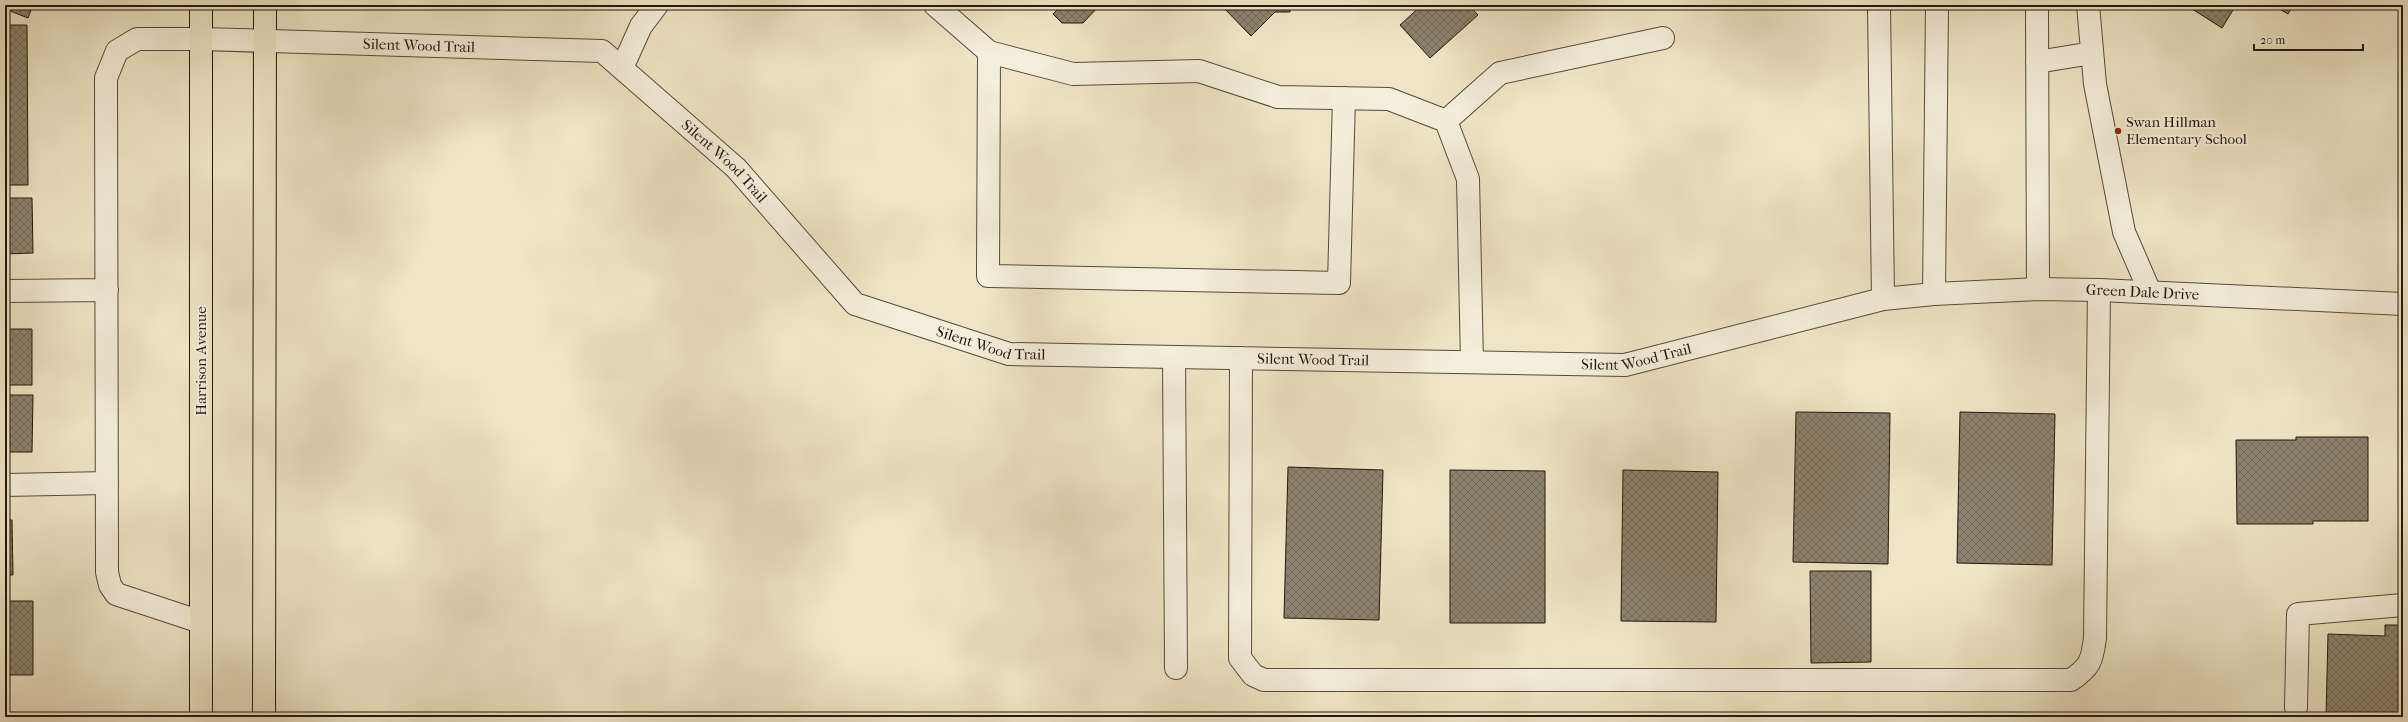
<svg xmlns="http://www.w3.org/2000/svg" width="2408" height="722" font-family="'IM FELL French Canon',serif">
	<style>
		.building { fill: url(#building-cross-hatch); stroke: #22180f }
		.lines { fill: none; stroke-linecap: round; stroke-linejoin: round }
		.service-casing { stroke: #554b3d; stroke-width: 24 }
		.minor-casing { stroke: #554b3d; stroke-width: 24 }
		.primary-casing { stroke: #22180f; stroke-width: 24 }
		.service { stroke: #f5eeda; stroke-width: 22 }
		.minor { stroke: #f5eeda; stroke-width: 22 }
		.primary { stroke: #efe5c6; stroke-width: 22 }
		.poi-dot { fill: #8f2418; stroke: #f5eeda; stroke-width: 1.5 }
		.labels { text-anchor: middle; stroke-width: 4; stroke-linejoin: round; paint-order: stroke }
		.street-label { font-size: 15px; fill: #22180f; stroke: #f5eeda }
		.poi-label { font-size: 15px; fill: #22180f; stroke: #f5eeda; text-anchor: start }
	</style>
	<defs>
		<pattern id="building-cross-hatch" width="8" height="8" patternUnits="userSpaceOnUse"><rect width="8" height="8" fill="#8d836e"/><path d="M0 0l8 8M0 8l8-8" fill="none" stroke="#736a59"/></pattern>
	</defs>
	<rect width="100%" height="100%" fill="#efe5c6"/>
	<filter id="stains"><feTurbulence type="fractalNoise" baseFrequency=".005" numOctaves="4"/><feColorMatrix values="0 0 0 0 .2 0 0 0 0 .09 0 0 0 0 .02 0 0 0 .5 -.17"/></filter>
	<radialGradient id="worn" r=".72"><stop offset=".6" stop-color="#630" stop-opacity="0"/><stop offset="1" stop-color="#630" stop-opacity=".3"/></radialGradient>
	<path class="building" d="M5 5H33L28 18 5 9Z
		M1062 5H1100L1083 23H1062L1053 14Z
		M1143 5H1180L1181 7 1143 8Z
		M1221 5H1290V12H1275L1251 36Z
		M1422 5H1469L1478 15 1430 58 1400 25Z
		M2186 5H2236L2222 28Z
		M2273 5H2293L2288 14Z
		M5 25H27L28 185H5Z
		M5 198H32L33 253 5 254Z
		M5 329H32V385H5Z
		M5 395H33L32 452H5Z
		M1796 412 1890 413 1888 564 1793 562Z
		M1960 412 2055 414 2052 565 1957 563Z
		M2296 437H2368V521H2313V524H2237L2236 440H2296Z
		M1288 467 1383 470 1379 620 1284 618Z
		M1450 470 1545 471V623H1450Z
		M1623 470 1718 472 1716 622 1621 621Z
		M5 520H12L13 575H5Z
		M1810 571H1871V662L1811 663Z
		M5 601H33V675H5Z
		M2385 625H2403V717H2326L2328 634 2385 636Z"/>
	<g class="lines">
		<g class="service-casing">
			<path id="service" d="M935 5 989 52 1073 74 1199 71 1278 97 1389 99 1446 121 1468 179 1472 362
				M1879 5 1883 299
				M2037 5 2038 289
				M2088 5 2095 84 2124 232 2150 292
				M989 52 988 276 1339 283 1344 98
				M2037 62 2092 53
				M622 68 641 26 657 5
				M1446 121 1500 73 1663 38
				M5 291 107 290
				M1934 294 1937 5
				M1174 357 1176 668
				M1241 358 1240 658 1253 675 1264 680H2071C2090 667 2092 661 2095 638L2099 290
				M5 485 107 483
				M201 622 116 594 110 585 107 572 106 78 117 51 137 39H202
				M2296 708 2298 614 2403 605"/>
		</g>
		<g class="minor-casing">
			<g id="minor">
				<path id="s1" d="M202 39 602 51 736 168 855 304 1009 354 1625 365 1883 299 1934 294 2038 289 2099 290 2403 304"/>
			</g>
		</g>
		<g class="primary-casing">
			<path id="primary" d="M201 717V5
				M264 717 265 5"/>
		</g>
		<use href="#service" class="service"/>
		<use href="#minor" class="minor"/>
		<use href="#primary" class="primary"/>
	</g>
	<circle class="poi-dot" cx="2118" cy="131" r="4"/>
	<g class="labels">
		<g class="street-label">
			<text dy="5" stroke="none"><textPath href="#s1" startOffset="217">Silent Wood Trail</textPath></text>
			<text dy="5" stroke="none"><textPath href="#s1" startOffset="565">Silent Wood Trail</textPath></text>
			<text dy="5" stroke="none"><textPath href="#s1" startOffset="2063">Green Dale Drive</textPath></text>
			<text dy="5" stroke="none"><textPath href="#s1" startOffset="901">Silent Wood Trail</textPath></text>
			<text dy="5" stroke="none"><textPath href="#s1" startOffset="1549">Silent Wood Trail</textPath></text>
			<text dy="5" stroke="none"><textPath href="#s1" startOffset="1225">Silent Wood Trail</textPath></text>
			<text transform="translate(201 361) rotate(-90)" y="5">Harrison Avenue</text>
		</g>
		<g class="poi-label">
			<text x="2126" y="127">Swan Hillman<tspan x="2126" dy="17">Elementary School</tspan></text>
		</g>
	</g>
	<rect width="2408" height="722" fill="none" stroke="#efe5c6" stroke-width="20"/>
	<rect x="6" y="6" width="2396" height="710" fill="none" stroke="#22180f" stroke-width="2"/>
	<rect x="10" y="10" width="2388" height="702" fill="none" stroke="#22180f"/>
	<path d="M2254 44v6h109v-6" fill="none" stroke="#22180f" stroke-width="2"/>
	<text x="2260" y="44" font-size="12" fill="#22180f" stroke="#f5eeda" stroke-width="3" paint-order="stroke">20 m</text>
	<rect width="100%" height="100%" filter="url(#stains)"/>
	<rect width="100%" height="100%" fill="url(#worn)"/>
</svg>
